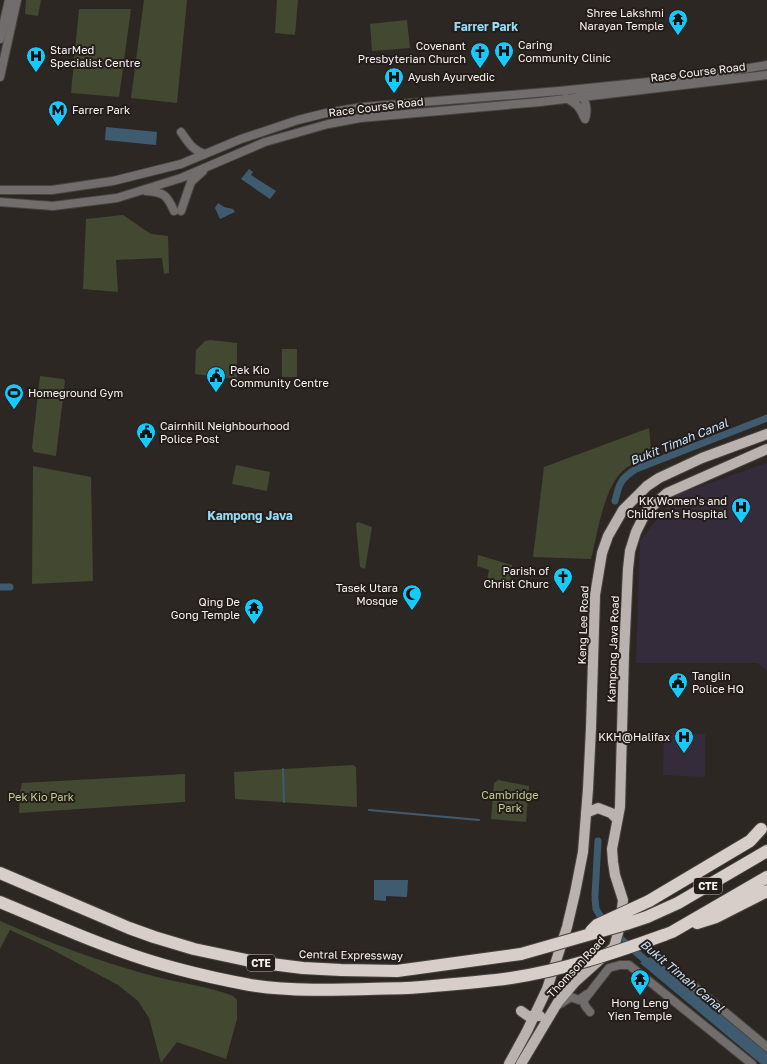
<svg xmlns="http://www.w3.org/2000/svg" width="767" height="1064" font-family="'Golos Text',sans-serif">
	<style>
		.medical { fill: #352c3b }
		.green { fill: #434830 }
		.water { fill: #3f5b70 }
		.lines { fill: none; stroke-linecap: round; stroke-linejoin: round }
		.stream { stroke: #3f5b70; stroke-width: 2 }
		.canal { stroke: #3f5b70; stroke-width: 7 }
		.minor-casing { stroke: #494441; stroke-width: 10 }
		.major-casing { stroke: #494441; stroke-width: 12 }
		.highway-casing { stroke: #494441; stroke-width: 14 }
		.minor { stroke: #716d6c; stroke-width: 8 }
		.major { stroke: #bab2af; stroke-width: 10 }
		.highway { stroke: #d7ceca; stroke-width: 12 }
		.highway-bridge-casing { stroke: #494441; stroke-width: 14; stroke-linecap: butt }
		.highway-bridge { stroke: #d7ceca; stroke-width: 12 }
		.labels { text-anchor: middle; stroke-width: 4; stroke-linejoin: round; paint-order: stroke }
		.shield { fill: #241d1a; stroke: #b8b4b1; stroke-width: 1 }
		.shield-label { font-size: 10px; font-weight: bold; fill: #f8f4f2 }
		.poi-label { font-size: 11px; fill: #f8f4f2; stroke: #241d1a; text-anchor: start }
		.street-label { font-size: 11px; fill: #f8f4f2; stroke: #241d1a }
		.park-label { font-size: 11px; fill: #c0cd93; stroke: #241d1a }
		.neighbourhood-label { font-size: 12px; font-weight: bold; fill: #94dbf6; stroke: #241d1a }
		.water-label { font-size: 12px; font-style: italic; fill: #c5e4fd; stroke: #241d1a }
	</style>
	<rect width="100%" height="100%" fill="#2d2724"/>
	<path class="medical" d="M767 463V671L757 663H636L640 541 676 495Z
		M664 732 705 734V777L663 775Z"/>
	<path class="green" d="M26 0H41L38 16 25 14Z
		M144 0H187L177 103 131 98Z
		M277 0H298L295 35 275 33Z
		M79 9H131L119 97 71 93Z
		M407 20 410 48 372 51 370 24Z
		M123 215 151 234 168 236 169 273 164 274 162 258 116 260 118 292 83 289 86 219Z
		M210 340 237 343V379L195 374 196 350 205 341Z
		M282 349H297V377H282Z
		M40 376 63 379 65 381 56 456 34 452 32 448Z
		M649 428 652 458C644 461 633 463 626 468 604 484 598 532 591 559L533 557 544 467Z
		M236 465 270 472 267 491 232 484Z
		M33 466 91 477 93 581 32 584Z
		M358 522 372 527 365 569 360 567 356 524Z
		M478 555 512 565 510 582 487 580 489 570 477 566Z
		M353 765 356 767 357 807 235 799 234 772Z
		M185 774V802L19 813 20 792 22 783Z
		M498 780 529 786 526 822 491 819 494 783Z
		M0 921C50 943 100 962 153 976 179 983 208 986 233 996L237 1000V1019L226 1059 177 1042 161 1063 149 1018 138 1001 118 985 49 948 10 930 0 949Z"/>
	<path class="water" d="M106 127 157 132 156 145 105 140Z
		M249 169 253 172 251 175 276 191 270 199 241 179Z
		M218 203 224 207 233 209 235 212 220 219 215 208Z
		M374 880H408L407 897 386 896V901L374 900Z
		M652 956 767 1052V1064H761L640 963Z"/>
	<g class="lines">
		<path class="stream" d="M283 769 284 802
			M369 810 479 820"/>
		<path class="canal" d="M615 501C619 484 620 479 636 469L767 418
			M0 587H10
			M595 895 598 841
			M595 899 596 909 605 924
			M615 934 651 965"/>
		<g class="minor-casing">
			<path id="minor" d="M0 39 9 0
				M0 77 17 0
				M580 93C586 99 588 111 585 119
				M566 98C577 104 579 106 584 117
				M181 132C188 142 192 150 205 154
				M0 190H52L113 181 181 164 241 139 298 120 326 113 363 107 559 91 648 82 720 73 767 65
				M146 191C164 192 167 195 174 211
				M0 202 53 206 117 198 181 178 265 142 328 124 360 118 540 102 767 75
				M181 211 191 182 203 171
				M689 982 767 1047
				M560 1004 571 997 579 1000 587 994
				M590 1012C587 1008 583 1005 584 1000L609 968 620 965H629L752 1064"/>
		</g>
		<g class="major-casing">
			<path id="major" d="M586 813 598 808 611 813 617 819
				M521 1011 528 1016H540
				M509 1064 527 1031 547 989 567 927 575 893 583 852 588 789 591 728 595 595 602 553 608 536 623 510 647 486 659 478 702 458 767 434
				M521 1064 558 1002 575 982 614 947 620 926 623 900 615 875 613 862 612 849 620 807 624 654 628 569 630 551 636 532 646 512 667 493 767 449"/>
		</g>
		<g class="highway-casing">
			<path id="highway" d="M0 873 129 928 154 937 194 949 255 962 303 968 341 970 397 971 521 954
				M649 901 750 841 761 829
				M0 902C39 918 78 936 118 950 158 965 207 977 250 985 301 993 355 989 407 988
				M647 917 678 903 767 851
				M697 923 716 917 767 891
				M664 935 672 932 767 877"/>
		</g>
		<use href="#minor" class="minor"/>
		<use href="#major" class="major"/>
		<use href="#highway" class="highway"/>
		<g class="highway-bridge-casing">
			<path id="highway-bridge" d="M591 931 597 925 649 901
				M521 954 626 924 647 917
				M407 988C442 985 477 983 511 978 564 970 614 953 664 935"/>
		</g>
		<use href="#highway-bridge" class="highway-bridge"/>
	</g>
	<defs>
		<g id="temple-pin" transform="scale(1)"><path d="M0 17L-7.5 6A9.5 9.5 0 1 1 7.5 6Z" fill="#18cafc" stroke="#241d1a"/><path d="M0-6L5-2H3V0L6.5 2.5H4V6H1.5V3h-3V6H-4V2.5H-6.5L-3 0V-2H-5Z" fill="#111"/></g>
		<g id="hospital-pin" transform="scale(1)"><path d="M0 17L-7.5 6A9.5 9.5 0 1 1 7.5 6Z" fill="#18cafc" stroke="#241d1a"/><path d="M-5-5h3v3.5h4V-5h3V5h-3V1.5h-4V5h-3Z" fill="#111"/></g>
		<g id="church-pin" transform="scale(1)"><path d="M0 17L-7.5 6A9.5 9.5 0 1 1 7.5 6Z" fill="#18cafc" stroke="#241d1a"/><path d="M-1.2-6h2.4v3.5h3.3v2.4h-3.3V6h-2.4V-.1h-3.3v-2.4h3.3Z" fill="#111"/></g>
		<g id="metro-pin" transform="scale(1)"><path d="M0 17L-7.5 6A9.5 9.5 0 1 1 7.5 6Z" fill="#18cafc" stroke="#241d1a"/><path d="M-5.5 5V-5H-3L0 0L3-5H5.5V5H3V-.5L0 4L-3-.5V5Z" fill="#111"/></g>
		<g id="civic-pin" transform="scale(1)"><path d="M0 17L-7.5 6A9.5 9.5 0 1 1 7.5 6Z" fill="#18cafc" stroke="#241d1a"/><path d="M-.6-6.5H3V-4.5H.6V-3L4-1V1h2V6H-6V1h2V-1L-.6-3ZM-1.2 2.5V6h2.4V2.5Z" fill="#111"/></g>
		<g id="stadium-pin" transform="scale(1)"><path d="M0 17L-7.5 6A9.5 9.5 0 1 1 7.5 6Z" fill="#18cafc" stroke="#241d1a"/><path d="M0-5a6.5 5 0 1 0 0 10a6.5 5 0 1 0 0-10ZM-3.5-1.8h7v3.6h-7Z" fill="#111"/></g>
		<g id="mosque-pin" transform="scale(1)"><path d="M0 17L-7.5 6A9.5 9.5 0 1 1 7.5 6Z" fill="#18cafc" stroke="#241d1a"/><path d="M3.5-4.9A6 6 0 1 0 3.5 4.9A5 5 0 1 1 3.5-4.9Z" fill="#111"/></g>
	</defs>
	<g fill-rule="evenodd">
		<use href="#temple-pin" x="678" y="19"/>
		<use href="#hospital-pin" x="504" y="51"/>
		<use href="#church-pin" x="480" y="52"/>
		<use href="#hospital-pin" x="36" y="56"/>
		<use href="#hospital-pin" x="394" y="77"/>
		<use href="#metro-pin" x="58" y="110"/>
		<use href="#civic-pin" x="216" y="376"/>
		<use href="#stadium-pin" x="14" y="393"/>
		<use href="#civic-pin" x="146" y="432"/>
		<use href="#hospital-pin" x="741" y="507"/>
		<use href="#church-pin" x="563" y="577"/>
		<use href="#mosque-pin" x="412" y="594"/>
		<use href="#temple-pin" x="254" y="608"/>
		<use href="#civic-pin" x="678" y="682"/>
		<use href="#hospital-pin" x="684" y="737"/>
		<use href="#temple-pin" x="640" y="979"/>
	</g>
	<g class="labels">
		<g class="shield">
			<rect x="694" y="878" width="28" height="16" rx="3"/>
			<rect x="247" y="955" width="28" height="16" rx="3"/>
		</g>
		<g class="shield-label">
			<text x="708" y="890">CTE</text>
			<text x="261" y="967">CTE</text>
		</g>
		<g class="poi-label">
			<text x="664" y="17" text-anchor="end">Shree Lakshmi<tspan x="664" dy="13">Narayan Temple</tspan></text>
			<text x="518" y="49">Caring<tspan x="518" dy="13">Community Clinic</tspan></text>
			<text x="466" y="50" text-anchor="end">Covenant<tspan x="466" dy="13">Presbyterian Church</tspan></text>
			<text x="50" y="54">StarMed<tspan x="50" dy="13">Specialist Centre</tspan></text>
			<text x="408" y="81">Ayush Ayurvedic</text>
			<text x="72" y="114">Farrer Park</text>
			<text x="230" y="374">Pek Kio<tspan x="230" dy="13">Community Centre</tspan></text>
			<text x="28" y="397">Homeground Gym</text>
			<text x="160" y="430">Cairnhill Neighbourhood<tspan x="160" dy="13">Police Post</tspan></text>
			<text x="727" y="505" text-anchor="end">KK Women's and<tspan x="727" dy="13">Children's Hospital</tspan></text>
			<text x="549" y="575" text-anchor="end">Parish of<tspan x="549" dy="13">Christ Churc</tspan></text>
			<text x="398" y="592" text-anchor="end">Tasek Utara<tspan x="398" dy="13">Mosque</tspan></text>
			<text x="240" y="606" text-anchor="end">Qing De<tspan x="240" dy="13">Gong Temple</tspan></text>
			<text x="692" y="680">Tanglin<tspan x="692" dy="13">Police HQ</tspan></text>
			<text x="670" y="741" text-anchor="end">KKH@Halifax</text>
			<text x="640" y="1007" text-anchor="middle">Hong Leng<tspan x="640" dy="13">Yien Temple</tspan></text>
		</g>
		<g class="street-label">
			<text transform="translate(698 72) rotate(-7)" y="4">Race Course Road</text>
			<text transform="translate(376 107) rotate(-7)" y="4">Race Course Road</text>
			<text transform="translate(583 625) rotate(-88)" y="4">Keng Lee Road</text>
			<text transform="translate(613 649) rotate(-88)" y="4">Kampong Java Road</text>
			<text transform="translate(351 955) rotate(1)" y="4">Central Expressway</text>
			<text transform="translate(576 967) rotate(-47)" y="4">Thomson Road</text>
		</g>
		<g class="park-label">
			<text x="510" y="799">Cambridge<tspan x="510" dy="13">Park</tspan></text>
			<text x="41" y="801">Pek Kio Park</text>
		</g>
		<g class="neighbourhood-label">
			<text x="486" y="31">Farrer Park</text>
			<text x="250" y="520">Kampong Java</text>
		</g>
		<g class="water-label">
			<text transform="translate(679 442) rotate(-22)" y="4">Bukit Timah Canal</text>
			<text transform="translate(682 976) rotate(40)" y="4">Bukit Timah Canal</text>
		</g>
	</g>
</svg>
